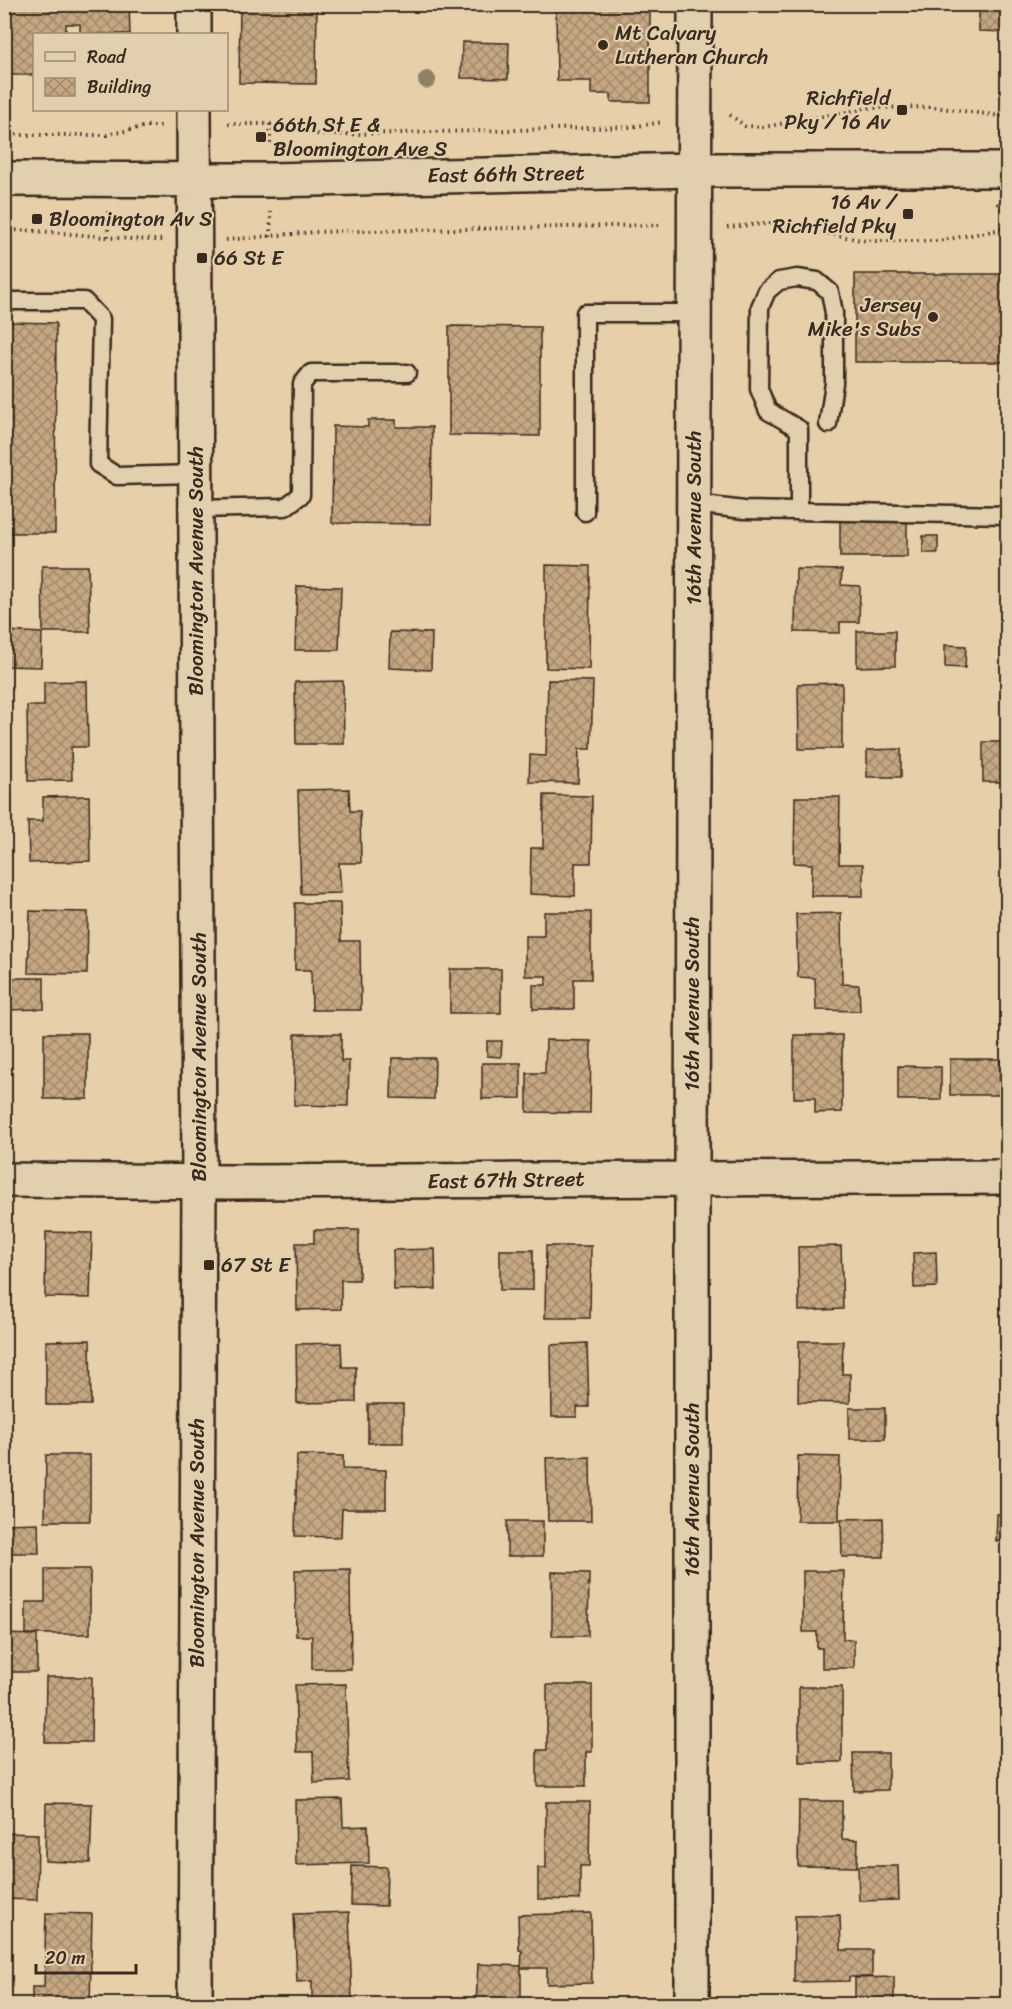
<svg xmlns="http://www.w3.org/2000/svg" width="1012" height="2009" font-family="Sriracha,sans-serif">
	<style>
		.building { fill: url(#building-cross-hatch); stroke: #3b2a1e; stroke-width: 1.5 }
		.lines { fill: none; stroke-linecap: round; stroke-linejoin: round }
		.lane-casing { stroke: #3b2a1e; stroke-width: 21 }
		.street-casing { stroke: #3b2a1e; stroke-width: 38 }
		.secondary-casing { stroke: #3b2a1e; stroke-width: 38 }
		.path { stroke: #3b2a1e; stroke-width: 4; stroke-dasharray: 1.5 4.5; stroke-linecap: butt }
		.lane { stroke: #e2cfad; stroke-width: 16 }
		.street { stroke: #e2cfad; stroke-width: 33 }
		.secondary { stroke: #e2cfad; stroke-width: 33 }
		.tree { fill: #8f7f65 }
		.poi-dot { fill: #3b2a1e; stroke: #e2cfad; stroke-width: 2 }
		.labels { text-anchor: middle; stroke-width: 4.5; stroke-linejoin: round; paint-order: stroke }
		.poi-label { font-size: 21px; fill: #3b2a1e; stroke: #e2cfad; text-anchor: start }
		.street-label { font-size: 21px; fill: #3b2a1e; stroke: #e2cfad }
	</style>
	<defs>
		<pattern id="building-cross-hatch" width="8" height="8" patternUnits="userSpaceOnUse" patternTransform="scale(1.5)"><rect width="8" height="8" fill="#c5a782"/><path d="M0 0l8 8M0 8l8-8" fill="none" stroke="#a1886a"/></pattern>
	</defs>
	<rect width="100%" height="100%" fill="#e6cfa9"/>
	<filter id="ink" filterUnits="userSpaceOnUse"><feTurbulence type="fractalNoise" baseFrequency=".0167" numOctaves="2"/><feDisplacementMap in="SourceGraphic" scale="12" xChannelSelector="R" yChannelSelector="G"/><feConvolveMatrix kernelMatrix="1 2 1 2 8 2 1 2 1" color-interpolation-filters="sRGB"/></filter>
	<g filter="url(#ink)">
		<path class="building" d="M4 4H129L130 34H80V24H66V34H34V75H4Z
			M240 4H317L316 84 239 83Z
			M532 4H650V102H611V94H591V81H557L556 9H532Z
			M979 4H1008V32L979 31Z
			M462 42 509 43 508 79 461 78Z
			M855 274H1008V362H855Z
			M4 322 56 323 55 533H4Z
			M449 326 540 327V436L449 435Z
			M368 420H396V427H432L431 524 332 523 333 426 368 427Z
			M840 521H907V557H840Z
			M923 536H938V553H923Z
			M546 565 590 566 589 669 546 668Z
			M42 566H88L90 632H43Z
			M796 569 842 570 841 585 860 586 859 622H840V633L795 632Z
			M297 586 341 587 339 650H295Z
			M6 631 42 633 41 667 5 666Z
			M857 631H895V666L857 667Z
			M390 632 432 633 431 670 389 668Z
			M945 645 966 646 965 668 945 667Z
			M548 680 593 681 591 749H579L578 783 529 782 530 755 546 756Z
			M87 681 88 747H71L72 780 28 781 27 706H44V682Z
			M343 681 344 744H296L295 682Z
			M842 683V749H799L798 684Z
			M983 742H1008V782H983Z
			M901 749V777H867V750Z
			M349 789 350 811H360L361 863H339L341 893 301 894 298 790Z
			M544 795 592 796 591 863H575V896L530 894 531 848H543Z
			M89 796 90 861 29 863 28 821H43V797Z
			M795 797H840L839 864H863V896H811L812 864 794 863Z
			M295 903H340L341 941H360L361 1010H312L311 970H295Z
			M30 911 88 912 87 974 28 973Z
			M544 912H591V979H574V1009H533V985H546V976H525V936H544Z
			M841 913 842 984 859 985 860 1011 816 1010 815 978 798 977 796 914Z
			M450 969H501V1013H450Z
			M4 978H44V1009L4 1010Z
			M44 1033H88V1099H44Z
			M295 1034H341V1061H349L348 1106 294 1105Z
			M794 1035H842V1112L815 1113V1098H794Z
			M546 1040 591 1041 590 1113 527 1112V1073H545Z
			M487 1041H502L501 1057 487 1056Z
			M392 1058H435L434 1099 391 1098Z
			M950 1059H1000V1095H950Z
			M482 1063H521V1098L482 1099Z
			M898 1066 941 1067V1100H898Z
			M314 1230H359V1280H341V1309L297 1310 296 1243H314Z
			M46 1232 92 1233 90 1298 45 1297Z
			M1001 1240H1008V1279H1001Z
			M546 1246H591L590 1318H545Z
			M841 1246 843 1309 799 1311 798 1247Z
			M435 1249 436 1289 394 1290 393 1250Z
			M500 1250H533V1290H500Z
			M936 1252 937 1287 914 1288 913 1253Z
			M90 1340 91 1405H46V1341Z
			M799 1341H843L842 1374H850V1403L798 1402Z
			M341 1343 342 1367H356V1402L297 1403 296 1344Z
			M587 1343 589 1407H577V1417H552L551 1345Z
			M1005 1400H1008V1441H1003Z
			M368 1404H403V1443H368Z
			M849 1408H885V1439H849Z
			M46 1455H90V1521H45Z
			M297 1455 343 1456V1469L386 1470V1509H342L341 1537 295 1536Z
			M798 1456 840 1457 839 1521H797Z
			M590 1457 591 1521H548L546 1458Z
			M997 1514H1008V1541H996Z
			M883 1518 884 1557H842L841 1519Z
			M507 1521H543V1556H507Z
			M38 1523 39 1553H4V1524Z
			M45 1569H90V1634H26V1602H45Z
			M350 1569 351 1669H312V1636H296L295 1570Z
			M803 1571H844L843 1639 854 1640V1668H822V1648H817V1632H803Z
			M552 1572 589 1573 588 1636H552Z
			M4 1634 37 1635V1672H4Z
			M46 1677H92L91 1742H45Z
			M346 1684 349 1781 314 1783 313 1752H297L295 1685Z
			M547 1685H592V1752H586V1786H537V1750H547Z
			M799 1687H842V1762H799Z
			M853 1753H888V1790L854 1791Z
			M342 1799 343 1827 368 1826 369 1863 296 1865 295 1800Z
			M799 1801H842V1839L858 1840 857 1867 798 1866Z
			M546 1802H590L589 1866H580V1900L538 1899V1868H546Z
			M46 1803 92 1804 90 1863 45 1861Z
			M4 1833 38 1834 37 1900 4 1899Z
			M352 1866 387 1867 386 1906 351 1905Z
			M858 1866H898L899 1900 859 1901Z
			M1004 1867H1008V1897H1004Z
			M349 1912 352 2002 312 2003V1981L297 1982 294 1914Z
			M46 1913 92 1914 90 2004H32V1987H44Z
			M591 1913 592 1983 547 1984V1968H521L522 1951 519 1950 518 1915Z
			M840 1915 841 1950H872V1977H849V1981L794 1982 795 1916Z
			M478 1964 521 1966V2004H476Z
			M894 1977V2004H855V1978Z
			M1003 1984H1008V2004H1003Z
			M931 1998H944V2004H931Z"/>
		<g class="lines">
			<g class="lane-casing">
				<path id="lane" d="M4 301H84L101 319 98 464 117 476 195 474
					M695 504 744 510 1008 515
					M196 509 285 507 301 495 302 384 311 373H407
					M585 512V313H694
					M799 512V429L768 411 759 389 760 307 767 291 779 281 797 278 817 281 830 292 834 313V383L828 424"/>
			</g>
			<g class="street-casing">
				<path id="street" d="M4 1180 231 1182 1008 1177
					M692 2004V1178L695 4"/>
			</g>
			<g class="secondary-casing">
				<path id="secondary" d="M194 4V34
					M194 110 199 1182 195 2004
					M4 179 272 180 693 170H1008"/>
			</g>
			<path class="path" d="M730 115 745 126 764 127 869 108 933 107 1008 117
				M228 124H278L321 135 630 127 663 122
				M270 124V147
				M4 135H107L147 126H161
				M1000 136 1008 127
				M997 203 1008 215
				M108 211V237
				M727 227 775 223 861 240 876 241H938L1008 228
				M4 230C57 230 109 240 162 240
				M270 237 271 212
				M226 240 314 232 662 225"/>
			<use href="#lane" class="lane"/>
			<use href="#street" class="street"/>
			<use href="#secondary" class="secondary"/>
		</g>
		<circle class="tree" cx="427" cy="80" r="9"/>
	</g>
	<g class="poi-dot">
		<circle cx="603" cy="45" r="6"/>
		<rect x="896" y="104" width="12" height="12" rx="3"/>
		<rect x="255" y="131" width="12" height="12" rx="3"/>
		<rect x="902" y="208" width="12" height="12" rx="3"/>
		<rect x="31" y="213" width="12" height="12" rx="3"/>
		<rect x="196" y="252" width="12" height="12" rx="3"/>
		<circle cx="933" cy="317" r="6"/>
		<rect x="203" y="1259" width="12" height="12" rx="3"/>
	</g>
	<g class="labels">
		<g class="poi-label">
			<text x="615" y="40">Mt Calvary<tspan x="615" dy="24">Lutheran Church</tspan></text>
			<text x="890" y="105" text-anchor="end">Richfield<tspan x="890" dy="24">Pky / 16 Av</tspan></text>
			<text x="273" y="132">66th St E &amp;<tspan x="273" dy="24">Bloomington Ave S</tspan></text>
			<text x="896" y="209" text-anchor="end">16 Av /<tspan x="896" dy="24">Richfield Pky</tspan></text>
			<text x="49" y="226">Bloomington Av S</text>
			<text x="214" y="265">66 St E</text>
			<text x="921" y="312" text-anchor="end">Jersey<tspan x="921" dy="24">Mike's Subs</tspan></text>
			<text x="221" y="1272">67 St E</text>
		</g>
		<g class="street-label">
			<text transform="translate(506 174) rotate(-1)" y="7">East 66th Street</text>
			<text transform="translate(694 518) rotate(-90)" y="7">16th Avenue South</text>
			<text transform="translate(196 571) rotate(-90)" y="7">Bloomington Avenue South</text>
			<text transform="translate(692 1004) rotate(-90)" y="7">16th Avenue South</text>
			<text transform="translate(199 1057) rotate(-90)" y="7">Bloomington Avenue South</text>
			<text transform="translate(506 1180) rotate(-1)" y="7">East 67th Street</text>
			<text transform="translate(692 1490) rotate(-90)" y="7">16th Avenue South</text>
			<text transform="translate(197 1543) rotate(-90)" y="7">Bloomington Avenue South</text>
		</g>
	</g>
	<rect width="1012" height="2009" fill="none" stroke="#e2cfad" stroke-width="24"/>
	<rect x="12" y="12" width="988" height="1985" fill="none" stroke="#3b2a1e" stroke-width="2" filter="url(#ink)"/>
	<rect x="33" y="33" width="195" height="78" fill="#e2cfad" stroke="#9f8d74" stroke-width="1.5"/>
	<rect x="45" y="52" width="30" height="9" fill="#e2cfad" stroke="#9f8d74" stroke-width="1.5"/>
	<text x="87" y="63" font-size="18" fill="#3b2a1e">Road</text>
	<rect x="45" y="78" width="30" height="18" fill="url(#building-cross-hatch)" stroke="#9f8d74" stroke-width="1.5"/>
	<text x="87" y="93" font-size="18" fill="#3b2a1e">Building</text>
	<path d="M36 1964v9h100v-9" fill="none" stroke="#3b2a1e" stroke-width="3"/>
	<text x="45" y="1964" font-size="18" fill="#3b2a1e" stroke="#e2cfad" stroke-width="4.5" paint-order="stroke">20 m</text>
</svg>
